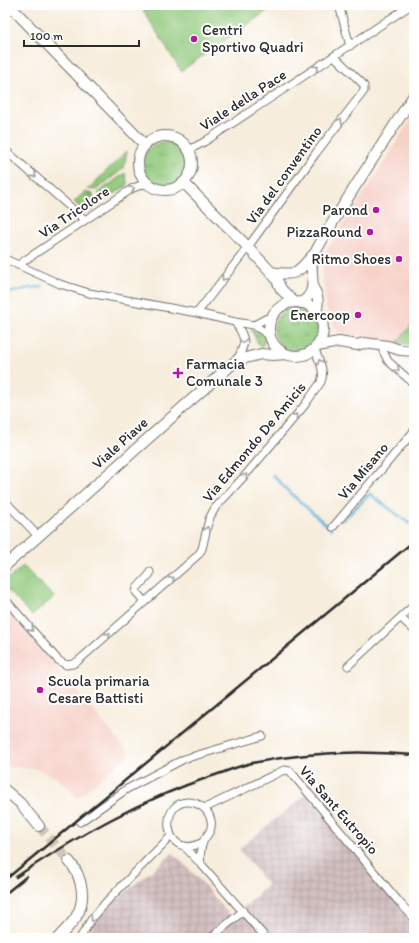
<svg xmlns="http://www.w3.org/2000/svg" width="419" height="943" font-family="Itim,sans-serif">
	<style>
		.built { fill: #f7d1c8 }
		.industrial { fill: url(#industrial-grid) }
		.grass { fill: url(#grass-tufts); stroke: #5e7a54 }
		.park { fill: #91c97c; stroke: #5e7a54 }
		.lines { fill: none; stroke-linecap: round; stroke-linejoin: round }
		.stream { stroke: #61b4dc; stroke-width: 2.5 }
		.secondary-tunnel { stroke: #cec6b9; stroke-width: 10; stroke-dasharray: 10 5; stroke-linecap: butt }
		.street-casing { stroke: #726f69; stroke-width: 9 }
		.secondary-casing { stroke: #726f69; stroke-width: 12 }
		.street { stroke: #fff; stroke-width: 7 }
		.secondary { stroke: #fff; stroke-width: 10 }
		.rail { stroke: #2b2b2b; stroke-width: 2.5 }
		.oneway { stroke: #a0a0a0 }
		.poi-dot { fill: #b5179e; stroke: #fff; stroke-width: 1.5 }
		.labels { text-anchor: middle; stroke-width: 4; stroke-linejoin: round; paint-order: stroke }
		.poi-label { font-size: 15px; fill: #2b2b2b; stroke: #fff; text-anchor: end }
		.street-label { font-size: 15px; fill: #2b2b2b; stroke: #fff }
	</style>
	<defs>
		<pattern id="industrial-grid" width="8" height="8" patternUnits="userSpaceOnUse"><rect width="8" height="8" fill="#d2bfc0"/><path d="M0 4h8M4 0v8" fill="none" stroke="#b4a4a5"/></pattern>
		<pattern id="grass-tufts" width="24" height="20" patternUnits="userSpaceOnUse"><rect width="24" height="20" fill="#91c97c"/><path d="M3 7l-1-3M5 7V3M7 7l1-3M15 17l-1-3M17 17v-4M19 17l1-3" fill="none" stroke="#77a366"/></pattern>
	</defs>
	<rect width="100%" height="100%" fill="#fff"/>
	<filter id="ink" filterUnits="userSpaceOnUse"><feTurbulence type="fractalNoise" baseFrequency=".025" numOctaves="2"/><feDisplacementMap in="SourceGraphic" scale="8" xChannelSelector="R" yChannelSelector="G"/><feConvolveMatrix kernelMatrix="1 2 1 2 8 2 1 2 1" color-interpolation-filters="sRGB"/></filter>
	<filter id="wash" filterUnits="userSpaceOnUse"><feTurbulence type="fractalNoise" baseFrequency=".012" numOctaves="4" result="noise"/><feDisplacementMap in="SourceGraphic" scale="16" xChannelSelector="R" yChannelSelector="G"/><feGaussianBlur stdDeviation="0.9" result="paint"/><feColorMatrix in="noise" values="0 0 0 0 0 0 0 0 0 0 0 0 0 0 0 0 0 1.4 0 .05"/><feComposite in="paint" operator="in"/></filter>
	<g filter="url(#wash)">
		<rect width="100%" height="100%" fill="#f7eddc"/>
		<path class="built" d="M414 113V323L397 342 342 334 336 329 326 307V302L322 276 325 253 383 164Z
			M8 610 130 754 77 798 70 789 55 777 37 769 9 767 5 763V613Z"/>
		<path class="industrial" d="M306 794 414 919V938H86L99 914 173 853 200 880 232 918 268 885 239 849Z"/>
		<path class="grass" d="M143 164a22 22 0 1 1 44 0a22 22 0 1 1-44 0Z
			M127 151 124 168 96 190 88 189Z
			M125 173 128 185 99 204V192Z
			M84 192 93 194 95 206 86 213 74 202Z
			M274 329a22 22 0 1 1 44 0a22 22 0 1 1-44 0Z
			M251 329C259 329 262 333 265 339L263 345 260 347Z"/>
		<path class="park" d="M140 5H273L274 6 181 71Z
			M414 323V344H405L397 342Z
			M23 566 54 597 32 616 5 587V582Z"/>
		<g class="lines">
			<path class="stream" d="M5 294 29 288 43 287
				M273 475 288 491 331 529
				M343 520 370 494 410 524"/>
		</g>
	</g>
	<g filter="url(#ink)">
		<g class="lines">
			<path class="secondary-tunnel" d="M39 826 69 861"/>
			<g class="street-casing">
				<path id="street" d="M339 5 350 46
					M5 150 85 220
					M189 150 204 142 411 5
					M5 259 60 284 89 293 197 313 235 322 254 325 270 336
					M18 265 133 188 147 183
					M197 313 248 247 316 153 364 91V86L362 83 334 56
					M235 322C247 340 246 342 237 360
					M254 325 267 318H271
					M383 351 388 361 414 384
					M5 501 38 536
					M333 527 414 431
					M5 599 58 660 66 665 73 664 78 661 198 555 202 549 209 519 215 508 249 471 304 406 321 382C326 369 317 360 315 348
					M145 602 136 592 137 588 150 574V572
					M401 618 414 630
					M348 666 414 605
					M205 808 284 770 290 771 399 902 414 918
					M80 822 127 789 184 759 262 736
					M184 846 201 864 266 938
					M201 864C200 857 200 849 203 842 207 834 213 831 211 820 209 812 203 806 195 803 156 793 162 865 203 842
					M80 938 91 920 107 901 171 836
					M211 938 243 911"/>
			</g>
			<g class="secondary-casing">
				<path id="secondary" d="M9 5 145 145
					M138 163a27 27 0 1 1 54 0a27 27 0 1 1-54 0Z
					M184 183 248 247 271 272 277 280 281 289 294 302
					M271 272C297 276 296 274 313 255
					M313 288C319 296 319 303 316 312
					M269 329a27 27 0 1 1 54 0a27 27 0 1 1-54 0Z
					M301 303C323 288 305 272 315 253 327 230 342 208 356 185 375 155 395 125 414 95
					M317 346 339 342 357 345 364 343 388 346 400 350 414 351
					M5 566 190 401 237 360 261 354 273 355 286 354
					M5 790 20 803 39 826
					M58 938C64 931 72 924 76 917 87 899 82 876 69 861"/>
			</g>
			<use href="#street" class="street"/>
			<use href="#secondary" class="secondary"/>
			<path class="rail" d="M16 877C79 835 140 800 212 776 225 772 238 766 252 763 305 752 360 750 414 755
				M5 880 414 541
				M5 894 27 876"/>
		</g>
		<defs><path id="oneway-chevron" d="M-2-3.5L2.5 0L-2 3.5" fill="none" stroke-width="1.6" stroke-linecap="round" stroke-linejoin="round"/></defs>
		<g class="oneway">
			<use href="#oneway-chevron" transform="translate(316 68) rotate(-33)"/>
			<use href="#oneway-chevron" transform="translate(340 121) rotate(-53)"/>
			<use href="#oneway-chevron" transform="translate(34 175) rotate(41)"/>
			<use href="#oneway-chevron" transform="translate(132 189) rotate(-28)"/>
			<use href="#oneway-chevron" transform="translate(224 278) rotate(127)"/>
			<use href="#oneway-chevron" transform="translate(243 341) rotate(88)"/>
			<use href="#oneway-chevron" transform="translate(320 362) rotate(-114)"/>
			<use href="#oneway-chevron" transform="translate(397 369) rotate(41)"/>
			<use href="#oneway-chevron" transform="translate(295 416) rotate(-49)"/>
			<use href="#oneway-chevron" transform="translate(245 476) rotate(-47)"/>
			<use href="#oneway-chevron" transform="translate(207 529) rotate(-77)"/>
			<use href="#oneway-chevron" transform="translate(172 579) rotate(-41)"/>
			<use href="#oneway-chevron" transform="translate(31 629) rotate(48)"/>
			<use href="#oneway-chevron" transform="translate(108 635) rotate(-41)"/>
			<use href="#oneway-chevron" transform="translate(93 919) rotate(127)"/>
		</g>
	</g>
	<g class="poi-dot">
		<circle cx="194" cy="39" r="4"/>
		<circle cx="376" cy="210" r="4"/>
		<circle cx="370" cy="232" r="4"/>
		<circle cx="399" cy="259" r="4"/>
		<circle cx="358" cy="315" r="4"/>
		<path d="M176 367h4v4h4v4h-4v4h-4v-4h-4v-4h4z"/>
		<circle cx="40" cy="690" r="4"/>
	</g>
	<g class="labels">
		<g class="poi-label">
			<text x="202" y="35" text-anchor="start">Centri<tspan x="202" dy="17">Sportivo Quadri</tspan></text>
			<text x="368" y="215">Parond</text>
			<text x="362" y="237">PizzaRound</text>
			<text x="391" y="264">Ritmo Shoes</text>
			<text x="350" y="320">Enercoop</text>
			<text x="186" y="369" text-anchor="start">Farmacia<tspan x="186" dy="17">Comunale 3</tspan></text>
			<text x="48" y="686" text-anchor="start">Scuola primaria<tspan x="48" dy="17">Cesare Battisti</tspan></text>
		</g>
		<g class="street-label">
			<text transform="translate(243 100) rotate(-33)" y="5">Viale della Pace</text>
			<text transform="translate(284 175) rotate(-54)" y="5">Via del conventino</text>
			<text transform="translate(74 212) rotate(-34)" y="5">Via Tricolore</text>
			<text transform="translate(254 442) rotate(-50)" y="5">Via Edmondo De Amicis</text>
			<text transform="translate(120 443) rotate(-42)" y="5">Viale Piave</text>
			<text transform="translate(363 471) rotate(-50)" y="5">Via Misano</text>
			<text transform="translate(339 810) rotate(49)" y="5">Via Sant Eutropio</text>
		</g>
	</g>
	<rect width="419" height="943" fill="none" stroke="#fff" stroke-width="20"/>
	<path d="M24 40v6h115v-6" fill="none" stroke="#2b2b2b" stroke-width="2"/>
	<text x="30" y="40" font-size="12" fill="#2b2b2b" stroke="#ffffff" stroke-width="3" paint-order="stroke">100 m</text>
</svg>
